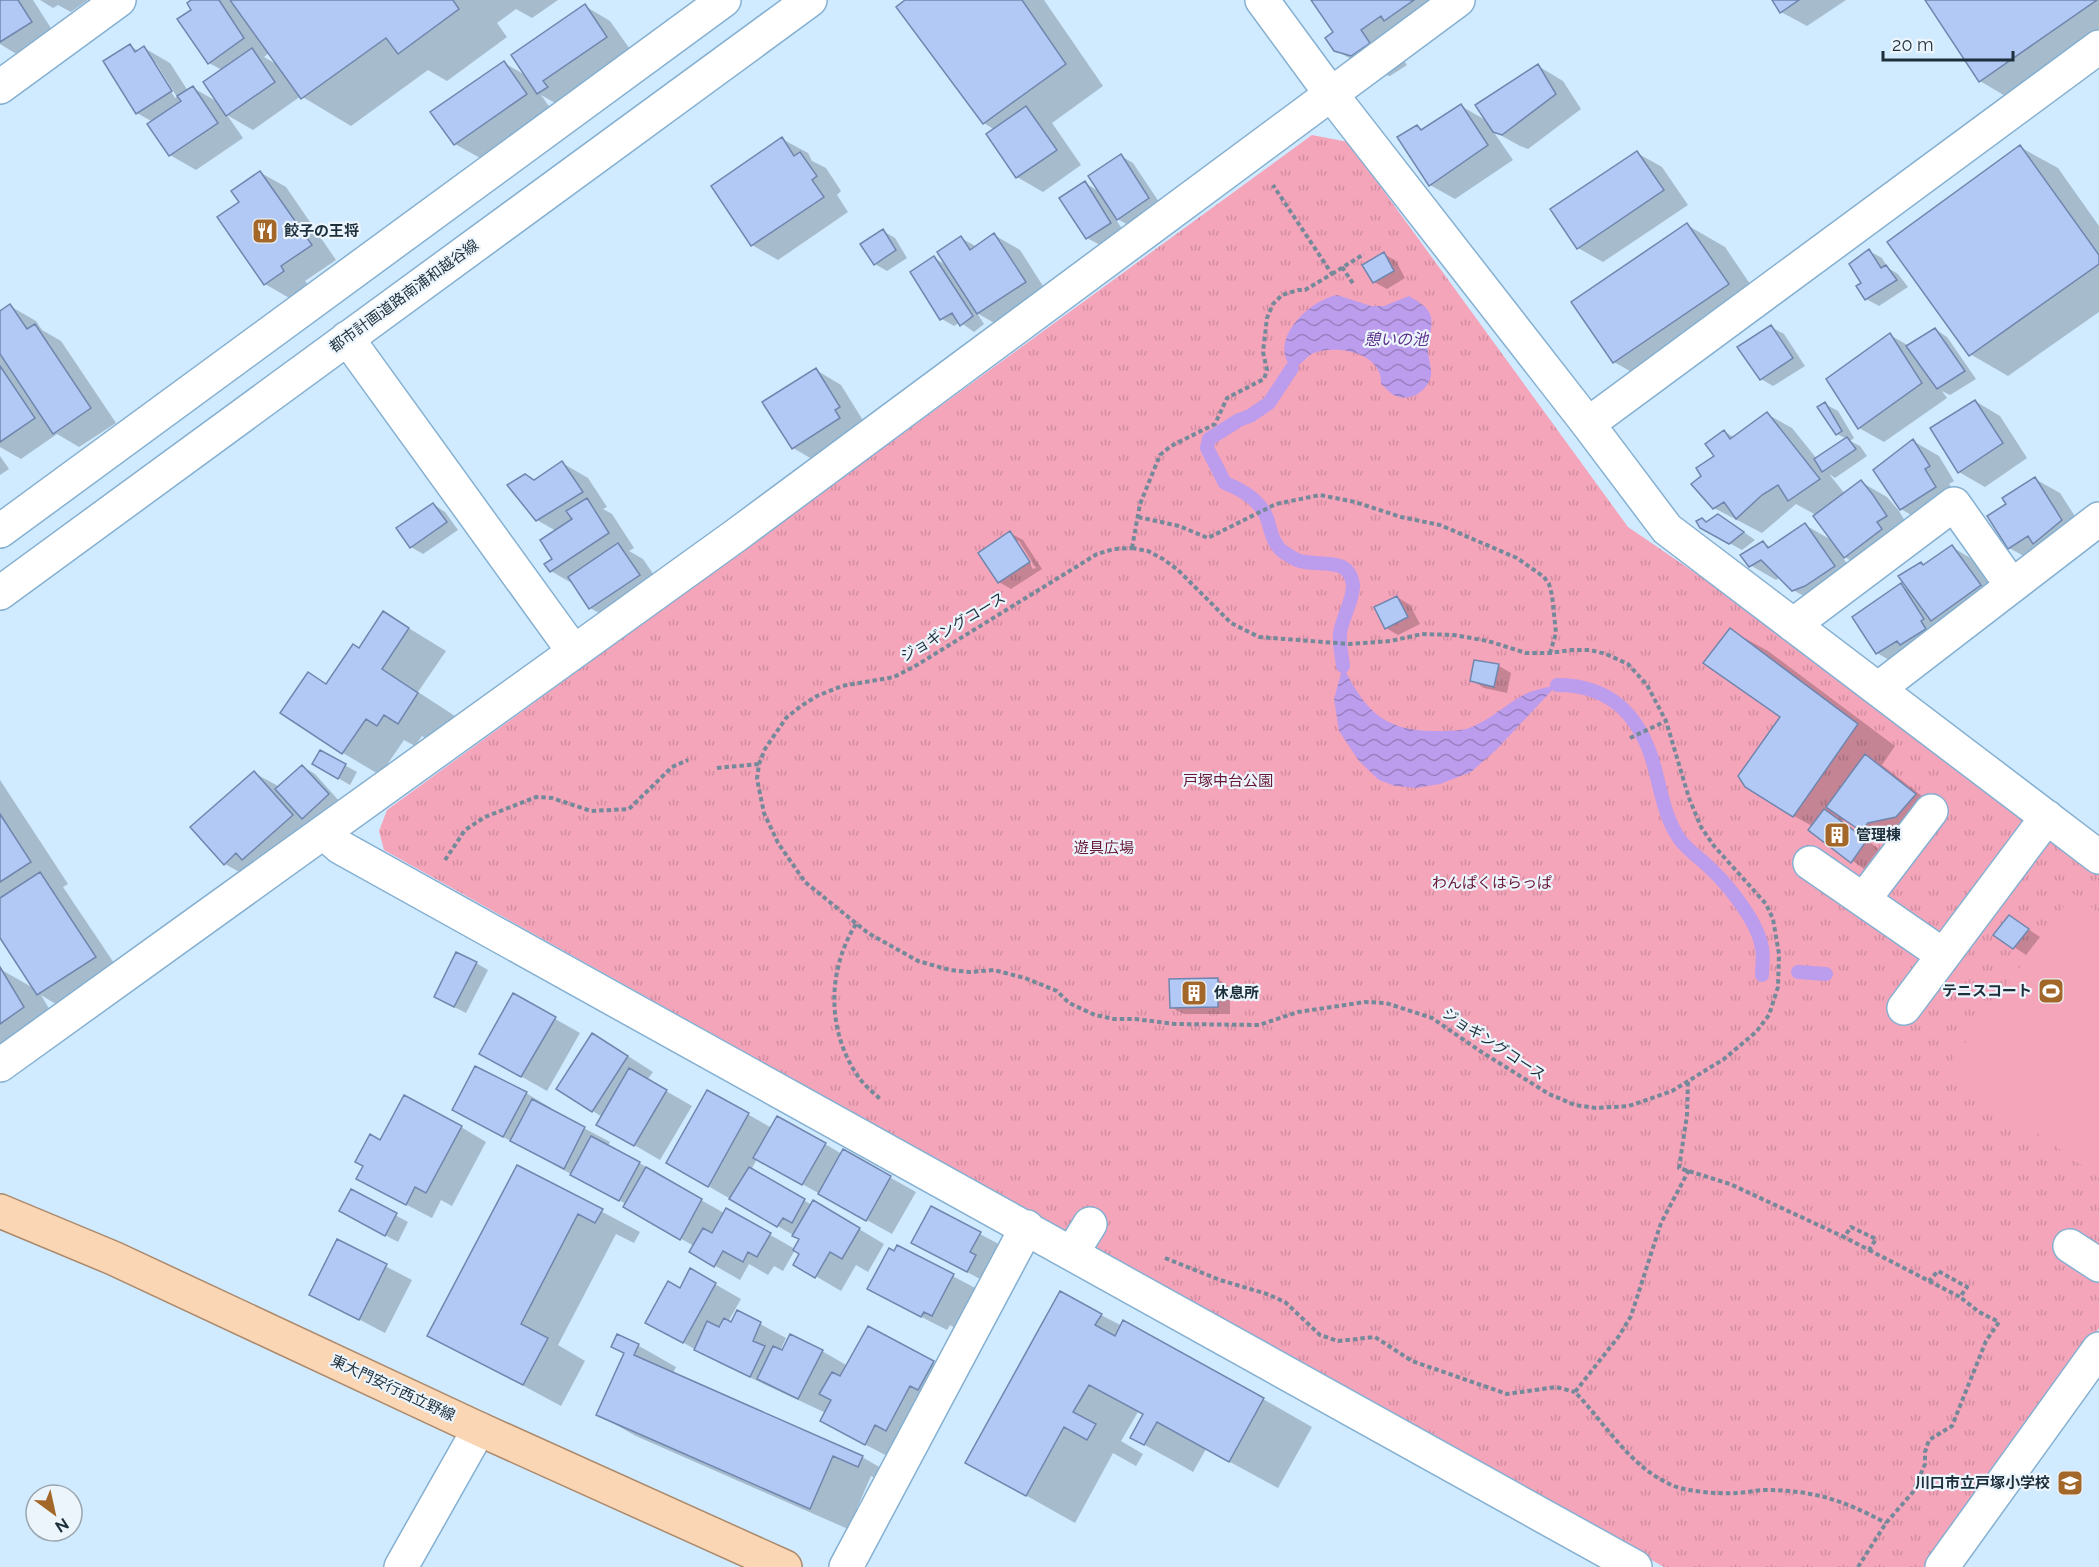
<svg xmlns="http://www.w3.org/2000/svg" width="2099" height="1567" font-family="Raleway,'Noto Sans JP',sans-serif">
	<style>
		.park { fill: url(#park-tufts) }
		.garden { fill: #f5a5ba }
		.water { fill: url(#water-waves) }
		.shadow { fill: #0003; fill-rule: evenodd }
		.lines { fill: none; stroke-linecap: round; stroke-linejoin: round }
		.stream { stroke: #bc9cec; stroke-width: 14 }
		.building { fill: #b1c9f4; stroke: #7086ae; stroke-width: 1.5 }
		.minor-casing { stroke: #85b0d1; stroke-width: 36 }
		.major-casing { stroke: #ab896b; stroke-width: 36 }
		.path { stroke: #74899a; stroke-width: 4; stroke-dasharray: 4.5 3; stroke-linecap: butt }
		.minor { stroke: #fff; stroke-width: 33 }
		.major { stroke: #fad6b5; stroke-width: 33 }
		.labels { text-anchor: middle; stroke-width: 4.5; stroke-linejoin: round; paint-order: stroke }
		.poi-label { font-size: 15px; font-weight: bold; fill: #1e2f3c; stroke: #ecf5fc; text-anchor: start }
		.street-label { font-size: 15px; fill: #1e2f3c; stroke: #ecf5fc }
		.park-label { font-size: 15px; fill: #671635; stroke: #ecf5fc }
		.water-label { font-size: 16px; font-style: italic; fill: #5f3490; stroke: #ecf5fc }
	</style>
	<defs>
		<pattern id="park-tufts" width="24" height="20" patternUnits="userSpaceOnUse" patternTransform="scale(1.5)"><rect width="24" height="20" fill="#f5a5ba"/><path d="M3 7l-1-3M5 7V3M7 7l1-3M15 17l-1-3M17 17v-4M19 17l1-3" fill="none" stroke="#d28ea1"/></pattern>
		<pattern id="water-waves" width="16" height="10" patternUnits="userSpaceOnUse" patternTransform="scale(1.5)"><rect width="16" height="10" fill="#bc9cec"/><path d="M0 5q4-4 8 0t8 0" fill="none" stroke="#9880c0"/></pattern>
	</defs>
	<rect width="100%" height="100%" fill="#d0eaff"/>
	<path class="park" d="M1312 135 1348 142 1628 527 1732 598 2099 874V1328L1931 1567H1664L384 850 379 831 387 810Z"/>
	<path class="garden" d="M2073 894 2099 913V1178L1947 1068Z"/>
	<path class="water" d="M1337 295 1371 306H1384L1409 296C1417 301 1427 306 1430 314 1434 325 1429 336 1428 347 1427 356 1432 366 1431 375 1428 392 1408 404 1392 394 1388 391 1385 387 1381 384 1383 353 1338 344 1314 353 1304 357 1305 364 1292 368 1267 341 1309 300 1337 295Z
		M1343 666C1364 709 1383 731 1434 731 1444 731 1456 731 1466 729 1490 722 1508 701 1530 692 1538 689 1548 687 1557 685L1496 750 1471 772 1440 784 1416 788 1395 786 1379 780 1359 761 1339 731 1334 699Z"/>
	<path class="shadow" d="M0 0H33L56 36 23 58 0 44Z
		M40 0H88L71 12 58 5 53 8Z
		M194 0H229L234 3 232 0H558L532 18 516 9 497 23 507 37 447 81 428 70 351 126 301 96 253 130 227 115 243 138 196 170 170 155 153 122 137 113 130 46 139 51 144 48 170 63 188 91 193 88 218 102 222 70 209 63 193 10ZM270 52 280 66 264 57ZM153 63H156L177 97 175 98Z
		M908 0H1044L1103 86 1052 123 1081 165 1043 192 1017 177 988 134 995 130 984 123Z
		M1313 0H1461L1398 52 1407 65 1390 76 1374 72 1335 50V32Z
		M1774 0H1846L1807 26 1781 12Z
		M1927 0H2099V46L2017 103 1980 81Z
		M585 6 610 21 632 52 564 108 541 95 551 109 480 158 455 144 504 63 527 76Z
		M1538 66 1563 81 1581 109 1528 149 1520 146 1493 131 1513 160 1455 199 1430 185 1417 126 1423 130 1461 106 1487 121Z
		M782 139 808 153 812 161 826 168 841 191 837 195 848 212 778 260 752 245Z
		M2020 147 2058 168 2099 226V312L2008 376 1970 354Z
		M1637 153 1662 167 1688 205 1603 262 1578 248Z
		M1121 156 1133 163 1161 205 1130 226 1114 217 1123 230 1100 245 1087 238 1085 183 1100 192Z
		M261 173 286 187 336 260 305 281 309 286 291 299 265 284 241 202Z
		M1687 225 1725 247 1765 306 1651 383 1614 362Z
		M883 231 895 238 907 258 887 271 875 264Z
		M994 235 1020 250 1050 297 1003 328 977 313 984 324 974 332 960 322 954 326 942 319 934 258 948 266 961 238 977 247Z
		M1869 251 1882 258 1888 268 1898 274 1908 287 1879 306 1866 299 1858 286 1863 284Z
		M1384 254 1396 261 1405 278 1387 289 1374 282Z
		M10 306 36 321 42 330 61 341 116 423 79 447 57 434 21 459 0 447V313Z
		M1771 327 1784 334 1805 366 1773 386 1761 379Z
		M1935 329 1947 337 1976 379 1950 395 1942 391 1947 398 1884 442 1859 428 1890 335 1909 346Z
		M816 370 841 385 864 422 819 463 793 448Z
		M1975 401 2000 416 2027 458 1985 487 1959 472Z
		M1825 404 1838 411 1854 438 1850 441 1860 446 1867 456 1835 478 1829 474 1845 494 1861 482 1887 497 1899 511 1911 531 1871 572 1841 555 1859 581 1818 604 1793 590 1781 577 1776 580 1750 565 1764 543 1772 548 1805 525 1833 541 1816 515 1796 504 1762 533 1714 508 1703 477 1716 457 1725 432 1735 438 1767 414 1792 428 1817 459 1847 439 1837 434Z
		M1913 441 1939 456 1954 481 1949 484 1961 501 1926 524 1901 509Z
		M0 456 9 469 0 475Z
		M562 463 588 478 607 507 603 509 612 514 634 548 629 551 643 559 664 590 615 622 590 608 575 585 551 571 556 531 537 520 535 481Z
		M2035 479 2060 493 2087 535 2035 562 2009 548 2008 504Z
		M433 504 445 512 458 530 423 554 411 547Z
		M1702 519 1708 523H1731L1755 540 1742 550 1701 527Z
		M1010 533 1023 540 1042 569 1011 589 999 582ZM1015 541H1019L1036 568 1033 569Z
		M1952 547 1977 562 2005 600 1903 668 1877 653 1901 585 1910 591 1924 566Z
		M1397 597 1410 605 1420 624 1398 635 1386 628Z
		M384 613 446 651 418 692 455 716 436 744 422 736 415 746 404 740 380 775 343 753 282 713 327 685 359 650Z
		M1730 630 1768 651 1895 746 1882 765 1940 810 1887 844 1845 818 1842 822 1879 849 1864 869 1810 830 1812 826 1794 816 1782 716Z
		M1476 661 1499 666 1511 673 1507 693 1484 688 1472 680Z
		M321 752 357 772 350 785 314 764Z
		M302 766 315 774 340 802 250 878 225 864 254 773 280 787Z
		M0 780 68 884 63 887 120 972 64 1009 41 995 61 1029 0 1071V969L35 989 0 935Z
		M2010 917 2040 937 2026 955 1995 934Z
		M476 963 488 970 466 1013 448 1004Z
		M1218 979 1230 987V1014H1184L1171 1007Z
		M513 995 580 1033 547 1091 506 1068Z
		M617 1049 653 1072 647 1080 692 1106 660 1160 598 1124 602 1117 558 1088Z
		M708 1092 772 1128 825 1144 842 1154 843 1151 916 1192 892 1234 757 1159 751 1170 812 1205 814 1202 884 1244 868 1272 856 1265 841 1291 795 1264 801 1253 795 1250 783 1271 774 1266 768 1275 749 1264 740 1280 691 1252 694 1246 625 1207 626 1204 479 1124 526 1093 551 1108 550 1110 610 1142 608 1146 665 1177 664 1179 724 1213 726 1210 795 1249 800 1239 668 1163Z
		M461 1127 486 1142 452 1206 441 1200 432 1218 384 1193 381 1142Z
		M518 1167 640 1232 634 1243 616 1234 558 1345 585 1361 561 1406 429 1335Z
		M351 1191 408 1222 398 1242 353 1218Z
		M932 1208 1006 1248 993 1286 939 1257Z
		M337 1241 412 1280 385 1333 311 1294Z
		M898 1247 979 1290 958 1330 950 1325 947 1330 894 1303 895 1253Z
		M690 1270 741 1299 728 1322 732 1324 738 1312 786 1338 780 1351H822L848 1366 868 1328 959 1377 891 1458 847 1435 826 1413 721 1364 647 1322 681 1290Z
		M1101 1315 1263 1399 1312 1427 1278 1488 1206 1449 1193 1472 1181 1465 1132 1438 1144 1415 1138 1412 1121 1441 1143 1454 1136 1466 1113 1453 1075 1523 967 1462Z
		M617 1336 639 1346 676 1367 673 1373 862 1457 900 1479 896 1487 871 1476 848 1529 636 1436 598 1415 625 1354 612 1347Z"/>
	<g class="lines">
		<path class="stream" d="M1292 368 1269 403 1250 416 1239 420 1209 439 1207 448 1225 483C1243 490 1262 501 1268 521 1271 533 1274 546 1285 553 1288 555 1293 558 1297 560 1317 568 1349 554 1353 585 1354 599 1341 620 1340 634 1339 644 1342 656 1343 666
			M1557 685C1614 685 1643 719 1656 773 1662 796 1666 821 1681 841 1689 851 1701 859 1711 869 1729 886 1758 922 1762 948 1764 956 1762 966 1762 975
			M1798 972 1826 974"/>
	</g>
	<path class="building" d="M0 0H18L32 22 0 42Z
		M191 0H219L244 38 208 64 177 19 191 10 187 3Z
		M230 0H453L459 9 398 54 386 38 301 99Z
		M905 0H1022L1066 64 983 124 896 7Z
		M1311 0H1414L1384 21 1381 16 1361 30 1370 43 1351 56 1334 51 1325 38 1333 32Z
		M1772 0H1799L1780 13Z
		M1925 0H2097L1979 82Z
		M585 4 607 37 543 81 548 87 537 94 511 55Z
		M130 44 135 52 144 46 172 91 136 114 103 61Z
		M252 48 275 82 226 116 203 82Z
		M504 61 527 94 454 145 430 112Z
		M1538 64 1556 94 1502 135 1493 132 1475 105Z
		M193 86 218 123 169 156 147 124 181 101 177 96Z
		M1461 104 1488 145 1429 186 1397 137 1417 125 1421 130Z
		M1026 106 1057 150 1016 178 986 134Z
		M782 137 794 156 800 152 817 176 812 180 824 197 751 246 711 186Z
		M2020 145 2099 255V264L1969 356 1887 242Z
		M1637 151 1664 190 1577 249 1550 209Z
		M1121 154 1149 198 1117 220 1088 176Z
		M260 171 312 245 281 266 284 271 264 285 217 217 239 202 231 191Z
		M1085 181 1111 223 1086 239 1059 198Z
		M1687 223 1729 284 1613 363 1571 302Z
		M883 229 896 250 874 265 860 244Z
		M994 233 1026 282 977 314 937 252 961 236 970 250Z
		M1869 249 1881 268 1886 265 1897 280 1865 300 1856 286 1861 283 1849 264Z
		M1384 252 1394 271 1373 283 1362 265Z
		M934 256 973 316 960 326 952 313 940 320 910 272Z
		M10 304 27 329 35 324 91 408 53 434 0 354V311Z
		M1771 325 1793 358 1760 380 1737 347Z
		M1935 328 1965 371 1937 389 1906 346Z
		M1890 333 1922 383 1858 429 1826 379Z
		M0 366 35 418 0 442Z
		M816 368 840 407 835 410 840 418 792 449 762 402Z
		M1975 400 2003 443 1958 473 1930 428Z
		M1825 402 1842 431 1836 435 1817 407Z
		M1767 412 1820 479 1788 501 1778 485 1762 495 1736 519 1724 502 1713 509 1691 484 1701 476 1696 468 1714 456 1705 444 1724 430 1730 439Z
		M1847 437 1856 449 1822 472 1814 459Z
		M1913 439 1930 466 1925 469 1936 487 1900 510 1873 470Z
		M562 461 583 492 536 521 507 485 525 474 534 480Z
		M2035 477 2062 520 2033 544 2028 536 2008 549 1987 516 2006 504 2002 498Z
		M1861 480 1873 495 1887 516 1877 522 1882 529 1844 558 1813 516Z
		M587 498 609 533 550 572 544 564 552 559 540 540 572 519 566 511Z
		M433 503 447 522 410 548 396 528Z
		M1718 514 1744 532 1729 544 1700 528 1696 521 1702 518 1706 522Z
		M1805 523 1835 566 1805 586 1792 591 1761 560 1749 567 1740 555 1763 541 1768 548Z
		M1010 531 1030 562 998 583 978 553Z
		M618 543 640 575 589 609 568 577Z
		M1952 545 1981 585 1931 621 1898 576 1921 562 1923 565Z
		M1901 583 1924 619 1921 621 1926 629 1900 645 1897 641 1876 654 1852 617Z
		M1397 596 1408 617 1385 629 1374 607Z
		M383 611 409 628 382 669 418 693 398 724 384 715 377 726 366 719 342 754 280 713 308 672 326 684 353 644 359 648Z
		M1730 628 1858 724 1793 817 1745 787 1738 776 1780 717 1703 663Z
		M1474 660 1499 664 1494 687 1470 681Z
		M320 750 346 764 338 779 312 764Z
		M1865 754 1916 794 1896 817 1868 823 1861 831 1826 807Z
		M302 765 329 794 302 819 275 789Z
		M254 771 293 815 242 860 236 853 224 865 190 827Z
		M1824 809 1867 840 1851 863 1808 830Z
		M0 814 31 862 0 882Z
		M40 872 96 957 37 995 0 938V898Z
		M2009 915 2029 929 2013 949 1993 935Z
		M456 952 477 962 454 1007 434 997Z
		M0 967 24 1007 0 1024Z
		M1218 978V1007L1170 1008 1169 979Z
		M513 993 556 1017 521 1077 479 1054Z
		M592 1033 628 1056 592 1112 556 1089Z
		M475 1066 527 1092 503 1137 452 1110Z
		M629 1068 667 1090 634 1146 596 1125Z
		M707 1090 749 1113 708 1187 666 1163Z
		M404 1095 462 1126 426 1193 415 1187 406 1205 356 1179 363 1166 355 1162 370 1134 380 1140Z
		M532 1099 585 1127 564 1169 510 1141Z
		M777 1116 826 1143 802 1185 753 1158Z
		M591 1136 640 1162 619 1201 570 1175Z
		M843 1149 891 1176 866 1221 818 1194Z
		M517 1165 603 1209 595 1223 578 1214 521 1324 548 1338 523 1385 427 1336Z
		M646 1167 702 1199 680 1240 623 1207Z
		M749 1167 805 1199 792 1223 783 1218 777 1227 729 1199Z
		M351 1189 397 1213 385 1236 339 1211Z
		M813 1200 860 1228 842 1259 830 1252 815 1278 793 1265 799 1254 793 1250 799 1239 792 1236Z
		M931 1206 981 1232 970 1252 976 1255 967 1272 911 1243Z
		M726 1208 771 1233 757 1257 748 1252 743 1262 723 1251 714 1267 689 1252 703 1228 712 1233Z
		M337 1239 387 1264 359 1320 309 1295Z
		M897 1245 954 1274 932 1316 924 1312 921 1317 867 1289 889 1248 894 1251Z
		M690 1268 716 1283 683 1343 645 1323 668 1281 680 1288Z
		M1060 1291 1102 1314 1095 1325 1115 1336 1123 1320 1264 1398 1229 1462 1157 1422 1144 1445 1130 1438 1143 1414 1089 1385 1073 1412 1096 1424 1087 1440 1064 1427 1026 1496 965 1463Z
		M737 1310 761 1322 753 1341 765 1346 750 1377 694 1350 707 1321 719 1327 724 1318 731 1322Z
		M868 1326 934 1361 918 1390 910 1386 886 1431 875 1425 865 1445 820 1421 831 1400 819 1394 832 1372 840 1376Z
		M617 1334 639 1344 634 1355 863 1456 858 1467 833 1456 810 1509 596 1415 624 1353 611 1347Z
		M790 1334 823 1350 798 1399 757 1379 773 1346 782 1350Z"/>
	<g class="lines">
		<g class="minor-casing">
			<path id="minor" d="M1262 0 1331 94 1588 424 1667 529 2099 857
				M0 87 119 0
				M347 338 574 652
				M1588 424 2099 47
				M0 531 724 0
				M0 593 810 0
				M1793 625 1954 504 2012 586
				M1878 689 2099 519
				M324 833 340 847 1635 1567
				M1810 863 1943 955
				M1864 899 1931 811
				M1904 1008 2047 817
				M0 1065 735 536 1458 0
				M2070 1246 2099 1265
				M1072 1253 1090 1224
				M401 1567 479 1429
				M846 1567 1027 1227
				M1942 1567 2099 1349"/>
		</g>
		<g class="major-casing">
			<path id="major" d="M0 1211 113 1258 479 1429 785 1567"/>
		</g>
		<path class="path" d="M1342 267 1354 285
			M1332 274 1364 254
			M1138 517 1179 526 1208 538 1276 504 1320 495 1355 502 1401 517 1440 525 1517 558 1544 577 1549 584 1552 595 1556 633 1550 653
			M1132 548 1148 551 1163 559 1178 570 1231 623 1259 637 1349 644 1391 641 1422 634 1454 635 1488 641 1526 653H1550L1572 650H1590L1606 654 1628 664 1647 685 1666 721 1689 798 1701 827 1714 846 1766 904 1773 919 1779 954 1778 987 1769 1015 1756 1032 1724 1059 1672 1091 1629 1106 1596 1108 1575 1105 1549 1094 1480 1051 1432 1018 1386 1003 1365 1002 1298 1012 1259 1025 1175 1024 1135 1019H1114L1095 1015 1069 1003 1057 991 1025 978 994 970 970 972 950 970 918 961 868 933 805 882 778 843 764 813 757 779 759 764 765 749 786 718 801 706 817 696 842 686 894 677 917 665 1097 554 1114 549Z
			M1132 548 1140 504 1160 455 1171 446 1215 424 1227 398 1264 379 1267 370 1263 352 1267 318 1273 304 1282 295 1298 290H1305L1332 274 1273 185
			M1630 738 1666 721
			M717 768 759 764
			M445 860 465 830 485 817 536 797 552 798 591 811 629 809 672 767 688 760
			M856 924C826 972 827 1034 860 1079 866 1087 874 1093 880 1099
			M1688 1082 1687 1115 1679 1168 1730 1184 1844 1237 1851 1227 1876 1239 1869 1250 1844 1237
			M1689 1170 1661 1223 1631 1316 1619 1336 1575 1392C1606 1424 1630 1468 1674 1486 1690 1492 1719 1494 1737 1493 1746 1493 1755 1490 1764 1490 1813 1490 1843 1500 1886 1523
			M1869 1250 1960 1297 1967 1287 1938 1271 1929 1281
			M1165 1258 1220 1280 1267 1294 1285 1302 1320 1335 1338 1341 1375 1337 1412 1361 1507 1394 1556 1387 1575 1392
			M1858 1567 1886 1523 1913 1492 1925 1464V1452L1929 1440 1952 1426 1986 1341 1999 1322 1979 1312 1960 1297"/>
		<use href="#minor" class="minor"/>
		<use href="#major" class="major"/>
	</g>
	<defs>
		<g id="restaurant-square" transform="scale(1.35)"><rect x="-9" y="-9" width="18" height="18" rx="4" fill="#a3672a" stroke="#ecf5fc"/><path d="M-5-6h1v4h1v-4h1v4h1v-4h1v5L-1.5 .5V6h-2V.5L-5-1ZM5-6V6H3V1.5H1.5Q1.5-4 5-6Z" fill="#fff"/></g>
		<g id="building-square" transform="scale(1.35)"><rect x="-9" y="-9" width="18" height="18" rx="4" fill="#a3672a" stroke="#ecf5fc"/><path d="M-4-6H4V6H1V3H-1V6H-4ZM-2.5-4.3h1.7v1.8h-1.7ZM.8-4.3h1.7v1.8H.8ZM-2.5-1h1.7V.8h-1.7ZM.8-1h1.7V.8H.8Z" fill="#fff"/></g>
		<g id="stadium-square" transform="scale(1.35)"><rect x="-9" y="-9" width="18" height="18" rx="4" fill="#a3672a" stroke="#ecf5fc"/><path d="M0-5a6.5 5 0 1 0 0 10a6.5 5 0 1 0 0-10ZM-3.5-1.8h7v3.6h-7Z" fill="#fff"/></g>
		<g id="school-square" transform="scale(1.35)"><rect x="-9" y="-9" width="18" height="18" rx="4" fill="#a3672a" stroke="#ecf5fc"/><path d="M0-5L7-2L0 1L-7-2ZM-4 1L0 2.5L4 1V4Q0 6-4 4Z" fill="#fff"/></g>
	</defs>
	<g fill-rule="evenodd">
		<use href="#restaurant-square" x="265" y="231"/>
		<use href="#building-square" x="1837" y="835"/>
		<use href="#stadium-square" x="2051" y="991"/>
		<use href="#building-square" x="1194" y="993"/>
		<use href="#school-square" x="2070" y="1483"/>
	</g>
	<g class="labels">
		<g class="poi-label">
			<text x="284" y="236">餃子の王将</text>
			<text x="1856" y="840">管理棟</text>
			<text x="2032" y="996" text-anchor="end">テニスコート</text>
			<text x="1214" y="998">休息所</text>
			<text x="2050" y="1488" text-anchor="end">川口市立戸塚小学校</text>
		</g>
		<g class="street-label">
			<text transform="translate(404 296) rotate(-36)" y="5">都市計画道路南浦和越谷線</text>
			<text transform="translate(953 627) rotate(-31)" y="5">ジョギングコース</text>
			<text transform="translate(1494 1044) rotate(33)" y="5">ジョギングコース</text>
			<text transform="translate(393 1388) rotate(25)" y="5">東大門安行西立野線</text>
		</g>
		<g class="park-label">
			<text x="1228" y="786">戸塚中台公園</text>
			<text x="1104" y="853">遊具広場</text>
			<text x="1492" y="888">わんぱくはらっぱ</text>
		</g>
		<g class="water-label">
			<text x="1396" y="345">憩いの池</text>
		</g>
	</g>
	<g transform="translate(54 1513) rotate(147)"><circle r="28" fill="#ecf5fc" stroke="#9aa6af" stroke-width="1.5"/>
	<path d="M0-4.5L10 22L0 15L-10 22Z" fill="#a3672a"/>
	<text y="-9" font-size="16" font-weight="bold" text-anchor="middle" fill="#1e2f3c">N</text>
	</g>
	<path d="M1883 51v9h130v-9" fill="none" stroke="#1e2f3c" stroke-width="3"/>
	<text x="1892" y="51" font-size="18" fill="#1e2f3c" stroke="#ecf5fc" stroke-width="4.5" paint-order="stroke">20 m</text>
</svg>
